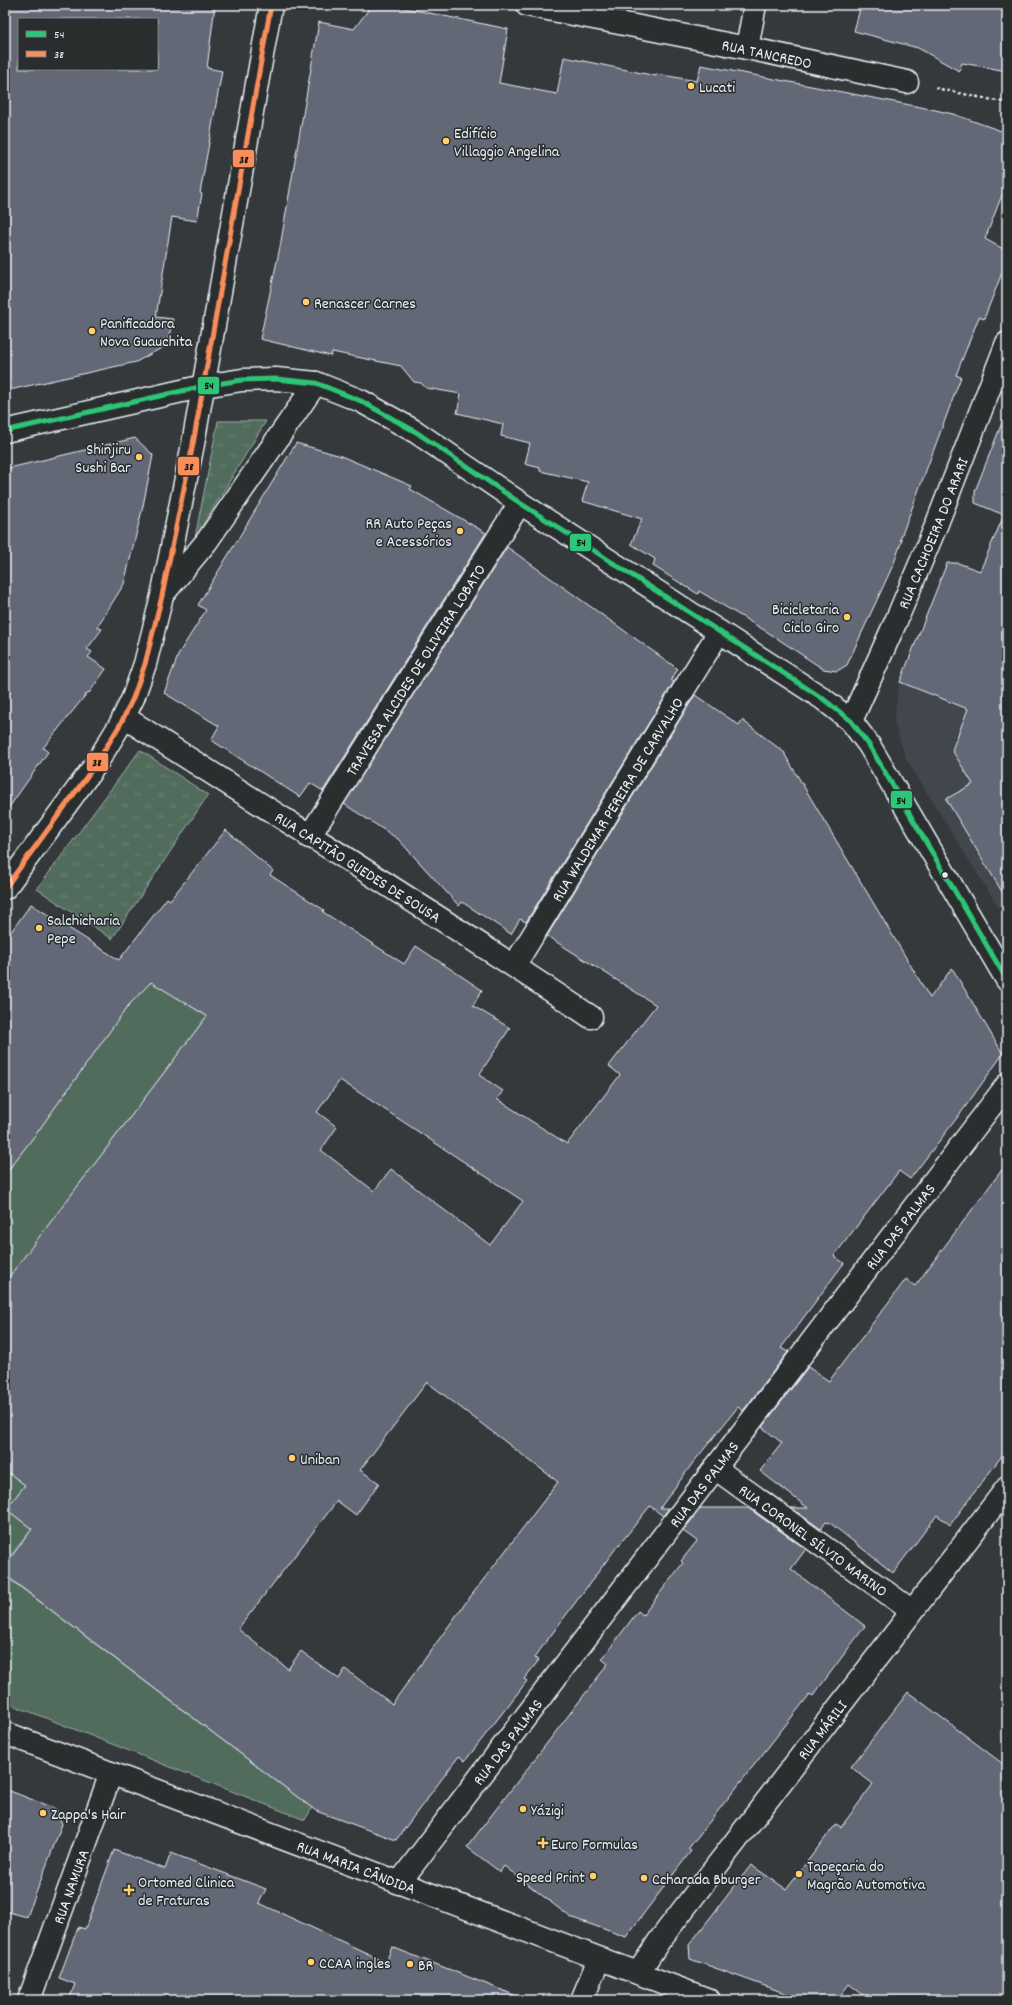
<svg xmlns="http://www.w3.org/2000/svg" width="1012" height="2005" font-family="Dekko,sans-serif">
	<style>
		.built { fill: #43474d }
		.grass { fill: url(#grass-tufts); stroke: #9caeaa }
		.garden { fill: #516c5b; stroke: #9caeaa }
		.building { fill: #636776; stroke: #e8f1f8; fill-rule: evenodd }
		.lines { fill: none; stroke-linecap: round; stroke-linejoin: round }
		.street-casing { stroke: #e8f1f8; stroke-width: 25 }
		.secondary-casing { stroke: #e8f1f8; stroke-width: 25 }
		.path { stroke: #e8f1f8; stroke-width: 2.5; stroke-dasharray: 3 3; stroke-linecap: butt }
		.street { stroke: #2a2d2e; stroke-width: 22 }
		.secondary { stroke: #2a2d2e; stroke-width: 22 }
		.bus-1-casing { stroke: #2a2d2e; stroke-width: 8 }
		.bus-2-casing { stroke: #2a2d2e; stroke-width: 8 }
		.bus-1 { stroke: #2dc577; stroke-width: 5 }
		.bus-2 { stroke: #fa8e5a; stroke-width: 5 }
		.poi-dot { fill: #ffd166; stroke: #2a2d2e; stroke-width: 1.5 }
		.bus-dot { fill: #e8f1f8; stroke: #2a2d2e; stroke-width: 1.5 }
		.labels { text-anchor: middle; stroke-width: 3; stroke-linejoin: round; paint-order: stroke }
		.street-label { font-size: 16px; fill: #e8f1f8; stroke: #2a2d2e }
		.poi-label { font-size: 16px; fill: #e8f1f8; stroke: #2a2d2e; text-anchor: start }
		.line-badge { stroke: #2a2d2e; stroke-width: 1.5 }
		.pale-badge-label { font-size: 11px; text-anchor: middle; font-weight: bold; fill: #111 }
	</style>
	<defs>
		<pattern id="grass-tufts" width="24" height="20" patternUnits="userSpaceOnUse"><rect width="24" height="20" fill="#516c5b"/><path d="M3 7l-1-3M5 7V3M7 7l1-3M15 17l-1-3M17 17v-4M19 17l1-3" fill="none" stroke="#6a8173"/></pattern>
	</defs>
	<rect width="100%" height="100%" fill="#35393c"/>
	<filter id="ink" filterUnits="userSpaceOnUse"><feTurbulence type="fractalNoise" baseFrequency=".025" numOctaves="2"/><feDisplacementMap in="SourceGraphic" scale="8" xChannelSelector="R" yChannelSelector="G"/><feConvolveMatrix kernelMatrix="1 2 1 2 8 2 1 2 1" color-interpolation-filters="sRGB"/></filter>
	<g filter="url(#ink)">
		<path class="built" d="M899 681 1007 724V921L906 759 894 721Z"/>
		<path class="grass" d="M218 421H266L195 538Z
			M140 750 208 795 112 939 37 889Z"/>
		<path class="garden" d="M156 980 187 1004 207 1016 5 1283V1175L139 990Z
			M5 1470 25 1485 6 1509 32 1529C23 1541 0 1562 8 1578L312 1808 305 1820 5 1702Z"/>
		<path class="building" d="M5 5H215L207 68 222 71 200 193 202 194 197 221 172 217 156 317 173 319 167 345 136 362 5 391ZM19 19H157V69H19Z
			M372 5H390L508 29 499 83 557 94 564 57 656 76V74L697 81 701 65 931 109 953 114 1007 133V182L985 239 1007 251V260L984 319 979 317 956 375 961 377 900 540H902L894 563 847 665 837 671 823 669 769 633 699 591 698 594 653 566 655 559 631 544 642 519 582 501 588 482 540 471V468L525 464 530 443 501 436 503 424 457 413 461 394 426 388 421 383 414 382 401 366 332 352 331 356 260 339 280 247 319 22 354 29Z
			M861 5H1007V71L962 63 959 71 918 48 854 31Z
			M1005 415 1007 416V900L946 799 973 784 952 750 968 709 900 682 947 563H958L980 571 1004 515 975 503V491Z
			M135 438 153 455 143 506 124 584 97 627 102 629 87 649 92 652 88 657 106 669 89 693 88 692 43 748 48 752 5 813V469Z
			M296 443 341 456 412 486 410 489 486 533 323 791 310 783 300 797 211 740 219 726 164 693 179 653 206 610 198 605Z
			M507 547 678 669 671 680 674 682 526 922 520 919 511 934 462 902 459 906 398 839 344 804Z
			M695 695 739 725 742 720 785 753V755L930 998 952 968 1003 1054 963 1110 910 1179 899 1171 834 1256 844 1263 781 1348 788 1352 743 1411 738 1407 692 1464 660 1508H669L663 1516 650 1506 619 1545V1544L534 1658 539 1660 524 1679 527 1681 493 1725 465 1761 459 1756 396 1840 316 1811 5 1575 8 1561 32 1529 6 1509 25 1485 5 1470V1282L207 1016 151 982 128 1006 36 1134 5 1174V940L31 904 119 960 167 898 170 900 226 830 273 871 270 875 324 910 323 912 404 964 416 946 482 990 473 1006 510 1028 479 1075 503 1091 497 1099 567 1144 620 1075 609 1066 656 1005 547 936ZM340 1080 523 1201 490 1245 391 1169 374 1191 321 1150 337 1127 317 1112ZM427 1382 558 1482 461 1609 392 1704 345 1669 339 1679 301 1651 288 1669 238 1629 337 1501 356 1515 379 1483 360 1470Z
			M1007 1163V1449L950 1525 937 1515 893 1573 830 1523 826 1522 821 1529 791 1508H808L760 1471 782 1443 762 1427 808 1367 829 1381 906 1279 915 1286Z
			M701 1508H748L806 1549 791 1569 865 1626 813 1696 810 1694 688 1849 691 1851 626 1937 570 1917 504 1866 500 1872 467 1847 608 1664 602 1659 638 1611 643 1615 683 1563 681 1561 697 1541 683 1531Z
			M908 1692 1007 1767V2000H870L849 1984 837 2000H804L690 1959 689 1945 751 1865 786 1889 836 1824 841 1827 873 1784 851 1767Z
			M5 1789 56 1809 62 1824 27 1917 5 1911Z
			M114 1850 165 1869 171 1853 266 1889 259 1903 386 1962 392 1947 522 1998V2000H69L75 1984 59 1978 78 1927 85 1929Z"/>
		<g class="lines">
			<g class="street-casing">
				<g id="street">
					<path d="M747 48 907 82"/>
					<path id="s1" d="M124 717C279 817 437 914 591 1017"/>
					<path id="s2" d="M309 837 520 503"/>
					<path id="s3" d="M514 966 719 632"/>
					<path id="s4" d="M715 1468 912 1611"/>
					<path id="s5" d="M399 1883 1007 1085"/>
					<path id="s6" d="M638 1973 659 1941 1007 1488"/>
					<path id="s7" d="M29 2000 111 1773"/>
					<path d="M582 2000 599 1959"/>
				</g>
			</g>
			<g class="secondary-casing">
				<g id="secondary">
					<path d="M527 5 747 48 755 5"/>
					<path d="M5 431 204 386 242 380 276 379 316 383 361 401 416 432 520 503 822 698 851 721 869 745 1007 980"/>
					<path d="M164 593 207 541 316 383"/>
					<path id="s8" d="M851 721 896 621 936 526 1007 343"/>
					<path d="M5 888 96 764 121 723 133 698 145 664 162 596 193 444 271 5"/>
					<path id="s9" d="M5 1733 709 2000"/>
				</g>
			</g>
			<path class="path" d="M935 88 1007 103"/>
			<use href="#street" class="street"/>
			<use href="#secondary" class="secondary"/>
			<g class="bus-1-casing">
				<path id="bus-1" d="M5 431 204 386 242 380 276 379 316 383 361 401 416 432 520 503 822 698 851 721 869 745 1007 980"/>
			</g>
			<g class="bus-2-casing">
				<path id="bus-2" d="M5 888 96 764 121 723 133 698 145 664 162 596 193 444 271 5"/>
			</g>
			<use href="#bus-1" class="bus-1"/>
			<use href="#bus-2" class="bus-2"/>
		</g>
	</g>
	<g class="poi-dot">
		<circle cx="691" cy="86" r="4"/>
		<circle cx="446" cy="141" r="4"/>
		<circle cx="306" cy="302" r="4"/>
		<circle cx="92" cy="331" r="4"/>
		<circle cx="139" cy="457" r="4"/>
		<circle cx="460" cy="531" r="4"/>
		<circle cx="847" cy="617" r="4"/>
		<circle cx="39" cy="928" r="4"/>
		<circle cx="292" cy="1458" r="4"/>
		<circle cx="523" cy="1809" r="4"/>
		<circle cx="43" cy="1813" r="4"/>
		<path d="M541 1837h4v4h4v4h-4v4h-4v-4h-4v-4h4z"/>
		<circle cx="799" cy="1874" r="4"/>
		<circle cx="593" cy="1876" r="4"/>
		<circle cx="644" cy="1878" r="4"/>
		<path d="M127 1884h4v4h4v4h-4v4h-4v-4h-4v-4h4z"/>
		<circle cx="311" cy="1962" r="4"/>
		<circle cx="410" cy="1964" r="4"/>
	</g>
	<circle class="bus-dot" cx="945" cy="875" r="3.5"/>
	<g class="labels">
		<g class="street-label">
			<text transform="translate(767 53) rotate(12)" y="6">RUA TANCREDO</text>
			<text dy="6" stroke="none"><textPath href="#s8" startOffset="205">RUA CACHOEIRA DO ARARI</textPath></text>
			<text dy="6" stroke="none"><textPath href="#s2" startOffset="198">TRAVESSA ALCIDES DE OLIVEIRA LOBATO</textPath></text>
			<text dy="6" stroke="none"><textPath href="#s3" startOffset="196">RUA WALDEMAR PEREIRA DE CARVALHO</textPath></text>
			<text dy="6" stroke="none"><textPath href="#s1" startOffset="278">RUA CAPITÃO GUEDES DE SOUSA</textPath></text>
			<text dy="6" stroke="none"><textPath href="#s5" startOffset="826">RUA DAS PALMAS</textPath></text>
			<text dy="6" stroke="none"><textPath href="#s5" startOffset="502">RUA DAS PALMAS</textPath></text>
			<text dy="6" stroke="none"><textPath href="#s4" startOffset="122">RUA CORONEL SÍLVIO MARINO</textPath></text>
			<text dy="6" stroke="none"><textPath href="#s6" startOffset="305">RUA MÁRILI</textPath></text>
			<text dy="6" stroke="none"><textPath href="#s5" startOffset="178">RUA DAS PALMAS</textPath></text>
			<text dy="6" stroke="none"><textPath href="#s9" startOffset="376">RUA MARIA CÂNDIDA</textPath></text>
			<text dy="6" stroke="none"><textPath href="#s7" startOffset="121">RUA NAMURA</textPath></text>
		</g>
		<g class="poi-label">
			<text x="699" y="92">Lucati</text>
			<text x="454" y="138">Edifício<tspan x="454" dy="18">Villaggio Angelina</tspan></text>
			<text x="314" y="308">Renascer Carnes</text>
			<text x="100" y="328">Panificadora<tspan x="100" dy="18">Nova Guauchita</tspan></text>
			<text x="131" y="454" text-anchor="end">Shinjiru<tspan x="131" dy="18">Sushi Bar</tspan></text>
			<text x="452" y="528" text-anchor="end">RR Auto Peças<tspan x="452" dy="18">e Acessórios</tspan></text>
			<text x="839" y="614" text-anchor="end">Bicicletaria<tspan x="839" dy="18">Ciclo Giro</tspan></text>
			<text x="47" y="925">Salchicharia<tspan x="47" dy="18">Pepe</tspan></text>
			<text x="300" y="1464">Uniban</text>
			<text x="531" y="1815">Yázigi</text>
			<text x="51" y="1819">Zappa's Hair</text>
			<text x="551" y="1849">Euro Formulas</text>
			<text x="807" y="1871">Tapeçaria do<tspan x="807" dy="18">Magrão Automotiva</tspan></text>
			<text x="585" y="1882" text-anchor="end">Speed Print</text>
			<text x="652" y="1884">Ccharada Bburger</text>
			<text x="138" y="1887">Ortomed Clinica<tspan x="138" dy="18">de Fraturas</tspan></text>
			<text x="319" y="1968">CCAA ingles</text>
			<text x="418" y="1970">BR</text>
		</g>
	</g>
	<g class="line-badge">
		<rect x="232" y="149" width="23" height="19" rx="4" fill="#fa8e5a"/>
		<rect x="197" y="376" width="23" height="19" rx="4" fill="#2dc577"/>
		<rect x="177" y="456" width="23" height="20" rx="4" fill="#fa8e5a"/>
		<rect x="569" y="533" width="23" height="19" rx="4" fill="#2dc577"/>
		<rect x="86" y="752" width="23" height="20" rx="4" fill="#fa8e5a"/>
		<rect x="890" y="790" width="23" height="19" rx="4" fill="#2dc577"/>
	</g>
	<g class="pale-badge-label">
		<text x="244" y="163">38</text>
		<text x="209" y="389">54</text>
		<text x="189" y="470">38</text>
		<text x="581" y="546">54</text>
		<text x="97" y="766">38</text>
		<text x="901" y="804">54</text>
	</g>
	<rect width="1012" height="2005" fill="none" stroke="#2a2d2e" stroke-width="20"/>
	<rect x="10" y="10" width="992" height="1985" fill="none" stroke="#e8f1f8" stroke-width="1.5" filter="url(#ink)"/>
	<rect x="18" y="18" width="140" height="52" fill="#2a2d2e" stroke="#767b7f"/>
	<rect x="26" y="31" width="20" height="6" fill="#2dc577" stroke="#767b7f"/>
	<text x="54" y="38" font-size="12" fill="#e8f1f8">54</text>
	<rect x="26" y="51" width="20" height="6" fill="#fa8e5a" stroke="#767b7f"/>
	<text x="54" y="58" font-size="12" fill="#e8f1f8">38</text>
</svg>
